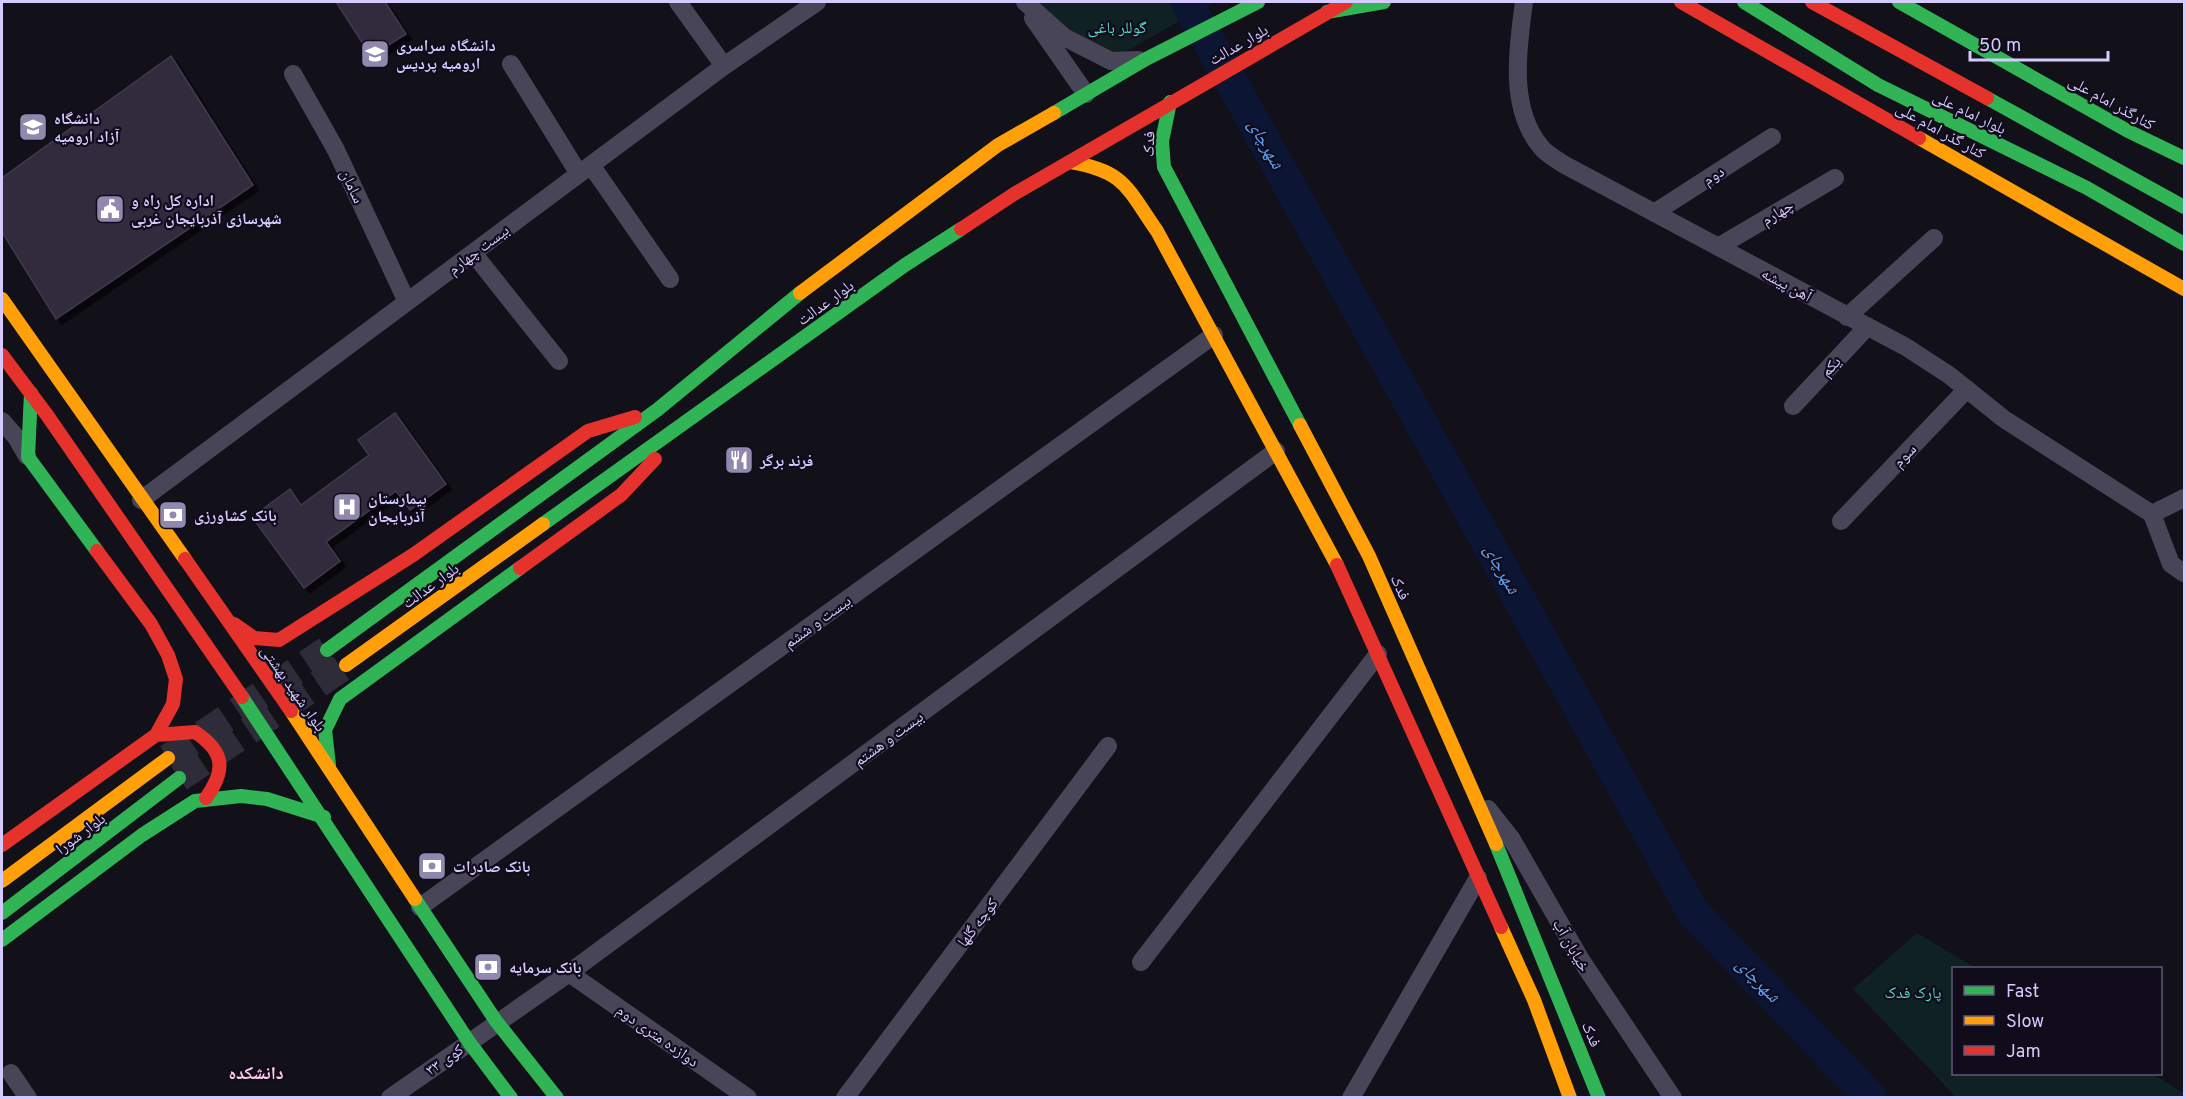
<svg xmlns="http://www.w3.org/2000/svg" width="2186" height="1099" font-family="Overpass,'Noto Naskh Arabic',sans-serif">
	<style>
		.green { fill: #102124 }
		.lines { fill: none; stroke-linecap: round; stroke-linejoin: round }
		.river { stroke: #0c1534; stroke-width: 33 }
		.building { fill: #302c3c; stroke: #3f3a4d; stroke-width: 1.5; filter: url(#shadow) }
		.primary-tunnel { stroke: #2f2c3a; stroke-width: 28; stroke-dasharray: 28 14; stroke-linecap: butt }
		.street { stroke: #484559; stroke-width: 18 }
		.fast { stroke: #30b455; stroke-width: 14 }
		.slow { stroke: #ff9f0a; stroke-width: 14 }
		.jam { stroke: #e5322d; stroke-width: 14 }
		.labels { text-anchor: middle; stroke-width: 4.5; stroke-linejoin: round; paint-order: stroke }
		.park-label { font-size: 16px; fill: #5bd8c6; stroke: #110c1c }
		.street-label { font-size: 16px; fill: #d5cafd; stroke: #110c1c }
		.poi-label { font-size: 16px; font-weight: bold; fill: #d5cafd; stroke: #110c1c; text-anchor: start }
		.water-label { font-size: 18px; font-style: italic; fill: #5da0f8; stroke: #110c1c }
		.neighbourhood-label { font-size: 18px; font-weight: bold; fill: #fdcce6; stroke: #110c1c }
	</style>
	<defs>
		<filter id="shadow"><feDropShadow dx="5.5" dy="5.5" stdDeviation="0" flood-color="#0009"/></filter>
	</defs>
	<rect width="100%" height="100%" fill="#121018"/>
	<path class="green" d="M1039 2H1214L1123 53 1104 51 1086 41 1049 14Z
		M1917 933 1976 968H1954V1074H2152L2184 1093V1097H1956L1853 989Z"/>
	<g class="lines">
		<path class="river" d="M1187 2 1693 912 1871 1098"/>
	</g>
	<path class="building" d="M336 2H385L406 34 371 56Z
		M171 56 253 185 56 319 2 232V178Z
		M395 413 446 484 410 510 396 491 326 542 340 561 304 588 252 517 290 489 301 505 369 455 358 440Z"/>
	<g class="lines">
		<path class="primary-tunnel" d="M168 758 327 650
			M179 778 346 665"/>
		<path class="street" d="M678 2 724 66
			M1025 2 1064 37 1111 61 1138 60
			M1524 2C1518 47 1508 108 1541 147 1546 154 1556 159 1563 164L1906 347 1949 375 2004 419 2152 514 2171 564 2184 573
			M1033 18 1086 94
			M511 64 579 174
			M293 74 336 150 407 302
			M591 165 670 279
			M1654 213 1772 137
			M1718 247 1835 178
			M473 253 559 361
			M1847 317 1934 238
			M1793 406 1867 327
			M2 421 16 437 27 456
			M141 500 724 66 817 2
			M2152 514 2184 498
			M1841 521 1967 389
			M1488 809 1511 838 1581 960 1673 1098
			M420 907 1214 335
			M1141 962 1378 654
			M569 973 748 1098
			M11 1073 28 1098
			M390 1098 569 973 1276 451
			M845 1098 1108 746
			M1351 1098 1478 878"/>
		<path class="fast" d="M1744 2 1878 85 2087 188 2184 244
			M1899 2 2128 131 2184 158
			M1327 12 1384 2
			M1987 98 2184 207
			M1170 102 1162 141 1164 167 1300 425
			M1054 113 1146 59 1258 2
			M31 393 28 457 97 551
			M543 524 905 265 961 229
			M327 650 657 410 800 293
			M242 697 469 1042 511 1098
			M329 765 325 730 340 699 520 568
			M1496 844 1599 1098
			M415 899 496 1021 557 1098
			M2 913 179 778
			M2 940 142 835 195 801 241 796 267 799 324 817"/>
		<path class="slow" d="M1919 138 2184 289
			M1070 162C1125 171 1127 188 1157 231L1337 565
			M800 293 998 145 1054 113
			M2 299 185 559
			M1300 425 1369 556 1496 844
			M346 665 543 524
			M291 711 415 899
			M2 881 168 758
			M1501 927 1534 1000 1570 1098"/>
		<path class="jam" d="M1681 2 1919 138
			M1812 2 1987 98
			M961 229 1014 194 1346 2
			M2 355 47 415 242 697
			M185 559 291 711
			M1337 565 1501 927
			M520 568 621 495 655 459
			M234 624 254 638 279 640 413 555 588 431 635 417
			M156 735 195 732C225 752 226 770 206 798
			M2 845 156 735 173 704 176 679 168 655 151 624 97 551"/>
	</g>
	<defs>
		<g id="university-square" transform="scale(1.5)"><rect x="-9" y="-9" width="18" height="18" rx="4" fill="#9189ad" stroke="#110c1c"/><path d="M0-5L7-2L0 1L-7-2ZM-4 1L0 2.5L4 1V4Q0 6-4 4Z" fill="#fff"/></g>
		<g id="civic-square" transform="scale(1.5)"><rect x="-9" y="-9" width="18" height="18" rx="4" fill="#9189ad" stroke="#110c1c"/><path d="M-.6-6.5H3V-4.5H.6V-3L4-1V1h2V6H-6V1h2V-1L-.6-3ZM-1.2 2.5V6h2.4V2.5Z" fill="#fff"/></g>
		<g id="restaurant-square" transform="scale(1.5)"><rect x="-9" y="-9" width="18" height="18" rx="4" fill="#9189ad" stroke="#110c1c"/><path d="M-5-6h1v4h1v-4h1v4h1v-4h1v5L-1.5 .5V6h-2V.5L-5-1ZM5-6V6H3V1.5H1.5Q1.5-4 5-6Z" fill="#fff"/></g>
		<g id="hospital-square" transform="scale(1.5)"><rect x="-9" y="-9" width="18" height="18" rx="4" fill="#9189ad" stroke="#110c1c"/><path d="M-5-5h3v3.5h4V-5h3V5h-3V1.5h-4V5h-3Z" fill="#fff"/></g>
		<g id="bank-square" transform="scale(1.5)"><rect x="-9" y="-9" width="18" height="18" rx="4" fill="#9189ad" stroke="#110c1c"/><path d="M-6-4H6V4H-6ZM0-2.3a2.3 2.3 0 1 0 0 4.6a2.3 2.3 0 1 0 0-4.6Z" fill="#fff"/></g>
	</defs>
	<g fill-rule="evenodd">
		<use href="#university-square" x="375" y="54"/>
		<use href="#university-square" x="33" y="127"/>
		<use href="#civic-square" x="110" y="209"/>
		<use href="#restaurant-square" x="739" y="460"/>
		<use href="#hospital-square" x="347" y="507"/>
		<use href="#bank-square" x="173" y="515"/>
		<use href="#bank-square" x="432" y="866"/>
		<use href="#bank-square" x="488" y="967"/>
	</g>
	<g class="labels">
		<g class="park-label">
			<text x="1117" y="33">گوللر باغی</text>
			<text x="1913" y="998">پارک فدک</text>
		</g>
		<g class="street-label">
			<text transform="translate(1238 44) rotate(-30)" y="6">بلوار عدالت</text>
			<text transform="translate(2112 102) rotate(29)" y="6">کنارگذر امام علی</text>
			<text transform="translate(1970 112) rotate(26)" y="6">بلوار امام علی</text>
			<text transform="translate(1941 130) rotate(29)" y="6">کنار گذر امام علی</text>
			<text transform="translate(1148 144) rotate(-88)" y="6">فدک</text>
			<text transform="translate(1713 175) rotate(-33)" y="6">دوم</text>
			<text transform="translate(353 186) rotate(65)" y="6">سامان</text>
			<text transform="translate(1777 212) rotate(-31)" y="6">چهارم</text>
			<text transform="translate(478 249) rotate(-37)" y="6">بیست چهارم</text>
			<text transform="translate(1787 284) rotate(28)" y="6">آهن پیشه</text>
			<text transform="translate(825 302) rotate(-36)" y="6">بلوار عدالت</text>
			<text transform="translate(1830 366) rotate(-47)" y="6">یکم</text>
			<text transform="translate(1904 455) rotate(-46)" y="6">سوم</text>
			<text transform="translate(430 585) rotate(-36)" y="6">بلوار عدالت</text>
			<text transform="translate(1401 587) rotate(66)" y="6">فدک</text>
			<text transform="translate(817 621) rotate(-36)" y="6">بیست و ششم</text>
			<text transform="translate(294 688) rotate(55)" y="6">بلوار شهید بهشتی</text>
			<text transform="translate(888 738) rotate(-36)" y="6">بیست و هشتم</text>
			<text transform="translate(80 833) rotate(-37)" y="6">بلوار شورا</text>
			<text transform="translate(977 922) rotate(-53)" y="6">کوچه گلها</text>
			<text transform="translate(1572 945) rotate(60)" y="6">خیابان آب</text>
			<text transform="translate(1592 1034) rotate(67)" y="6">فدک</text>
			<text transform="translate(658 1035) rotate(35)" y="6">دوازده متری دوم</text>
			<text transform="translate(444 1059) rotate(-35)" y="6">کوی ۳۳</text>
		</g>
		<g class="poi-label">
			<text x="396" y="51">دانشگاه سراسری<tspan x="396" dy="18">ارومیه پردیس</tspan></text>
			<text x="54" y="124">دانشگاه<tspan x="54" dy="18">آزاد ارومیه</tspan></text>
			<text x="131" y="206">اداره کل راه و<tspan x="131" dy="18">شهرسازی آذربایجان غربی</tspan></text>
			<text x="760" y="466">فرند برگر</text>
			<text x="368" y="504">بیمارستان<tspan x="368" dy="18">آذربایجان</tspan></text>
			<text x="194" y="521">بانک کشاورزی</text>
			<text x="453" y="872">بانک صادرات</text>
			<text x="509" y="973">بانک سرمایه</text>
		</g>
		<g class="water-label">
			<text transform="translate(1266 144) rotate(61)" y="6">شهرچای</text>
			<text transform="translate(1502 569) rotate(61)" y="6">شهرچای</text>
			<text transform="translate(1758 980) rotate(46)" y="6">شهرچای</text>
		</g>
		<g class="neighbourhood-label">
			<text x="256" y="1079">دانشکده</text>
		</g>
	</g>
	<rect width="2186" height="1099" fill="none" stroke="#d5cafd" stroke-width="6"/>
	<rect x="1952" y="967" width="210" height="108" fill="#110c1c" stroke="#5f5876" stroke-width="1.5"/>
	<rect x="1964" y="986" width="30" height="9" fill="#30b455" stroke="#5f5876" stroke-width="1.5"/>
	<text x="2006" y="997" font-size="18" fill="#d5cafd">Fast</text>
	<rect x="1964" y="1016" width="30" height="9" fill="#ff9f0a" stroke="#5f5876" stroke-width="1.5"/>
	<text x="2006" y="1027" font-size="18" fill="#d5cafd">Slow</text>
	<rect x="1964" y="1046" width="30" height="9" fill="#e5322d" stroke="#5f5876" stroke-width="1.5"/>
	<text x="2006" y="1057" font-size="18" fill="#d5cafd">Jam</text>
	<path d="M1970 51v9h138v-9" fill="none" stroke="#d5cafd" stroke-width="3"/>
	<text x="1979" y="51" font-size="18" fill="#d5cafd" stroke="#110c1c" stroke-width="4.5" paint-order="stroke">50 m</text>
</svg>
